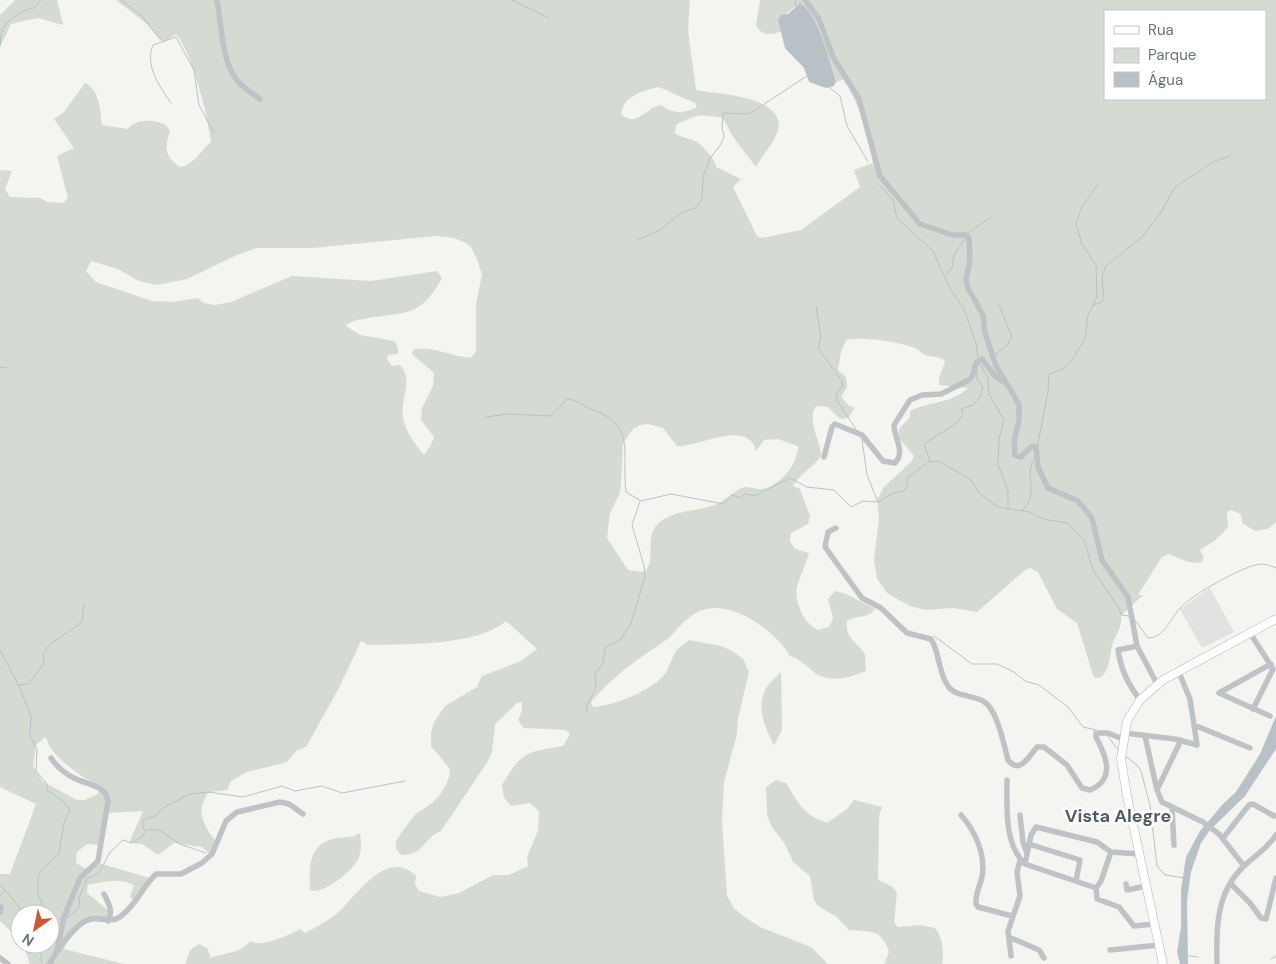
<svg xmlns="http://www.w3.org/2000/svg" width="1276" height="964" font-family="'DM Sans',sans-serif">
	<style>
		.built { fill: #e2e3e1 }
		.green { fill: #d5dbd2; fill-rule: evenodd }
		.water { fill: #b8c2c6 }
		.lines { fill: none; stroke-linecap: round; stroke-linejoin: round }
		.stream { stroke: #b8c2c6; stroke-width: 1 }
		.major-casing { stroke: #b1b5b8; stroke-width: 9 }
		.minor { stroke: #c0c3c6; stroke-width: 5.5 }
		.major { stroke: #fff; stroke-width: 8 }
		.labels { text-anchor: middle; stroke-width: 5; stroke-linejoin: round; paint-order: stroke }
		.district-label { font-size: 18px; font-weight: bold; fill: #535d65; stroke: #fff }
	</style>
	<rect width="100%" height="100%" fill="#f4f4f1"/>
	<path class="built" d="M1210 588 1234 632 1202 648 1180 609Z"/>
	<path class="green" d="M15 0H57L63 25 38 18 11 24 0 47V15Z
		M116 0H690L688 30 696 90C717 94 786 96 778 130 774 144 762 155 756 167L733 137 723 118C701 114 696 114 676 125L675 133C682 139 689 137 697 142 704 148 715 158 716 167L741 179 733 187 757 236 762 238 801 230 860 187 854 170 873 163 864 121 845 79 836 82 823 42 797 5 778 20 782 31C772 35 762 37 756 25L760 0H1276V522L1268 529 1255 531 1242 523 1241 514 1231 510 1227 512 1228 526C1220 538 1211 543 1200 550L1204 557 1201 563 1188 562 1169 554 1162 557 1138 595H1143L1121 616C1122 628 1117 632 1113 642 1109 655 1111 666 1102 677L1095 678 1093 675 1077 623 1057 609 1038 572 1030 568 1024 571 977 612 953 608 926 610 910 606 888 594 877 579 874 560 879 518 877 500 884 487 911 462 914 456 899 438V429L910 417V411C930 401 951 404 968 388L939 385V379L945 361C939 355 931 358 923 354 921 353 919 350 917 349 903 342 860 336 846 340L841 352 838 370 846 377 847 387 841 397 849 406 855 407 849 417 843 419 839 418 828 407 816 406C806 422 821 440 821 456 813 468 800 473 793 486L800 489 810 516 808 524 791 533 790 541 795 549 809 553C806 564 800 575 797 587 794 602 804 623 818 630L829 627 833 618 828 599 835 591 846 594 875 609C867 620 856 614 847 621 844 638 858 642 865 655L866 671C851 677 839 681 823 677 812 674 803 659 790 656 775 630 730 598 700 611 683 618 676 634 662 643 633 662 614 676 591 702L593 707C613 706 651 691 664 675 670 668 671 657 677 650 680 646 686 643 689 640L721 646 732 651 743 659 749 672 738 719 737 734 724 782 722 822 727 896 734 908 743 916 760 927 811 947 828 964H185L190 950 199 944 207 948 211 958C226 952 240 954 250 941 262 948 289 935 300 929L305 933C315 928 326 922 335 915 355 899 386 846 416 876L415 884 419 891 440 897 459 893 493 875H509L528 866 527 857 538 831 539 811 530 803 511 806 504 798 502 785C522 751 527 752 563 746L570 734 566 730 524 728 518 720 522 711V702L517 703 495 724 492 752 488 761 441 831C422 839 426 855 401 855L396 849C396 847 396 844 396 842 397 838 415 814 417 813 434 804 449 789 450 769L431 746V733L434 722 445 706 477 687 482 676 521 661 537 649 506 621C478 646 405 644 368 645L361 641 339 688 306 747 297 750 287 762 247 772 231 781 227 790 209 792C196 810 202 824 215 840L212 856 202 847 174 843 158 855 142 844 129 843 143 811 105 813 99 845 87 844 77 852 76 863 88 870 98 863 150 878 135 901 130 897 134 885C117 878 105 882 88 885L87 893 109 911 108 918 88 920 67 940 64 949 124 964H30L23 944H50V914H20V940L0 921V874H10L36 804 0 787V170L12 171 5 189 10 197 40 198 47 202 63 203 68 198 57 156 74 148 54 119 64 112 85 83C100 90 100 110 102 125L128 129C135 118 157 119 167 126L170 132C164 147 165 158 180 167 194 165 201 150 211 142 208 116 192 52 176 34L163 43 147 24ZM1105 11H1265V99H1105ZM659 87 695 103 697 107C682 115 673 113 660 105 646 108 637 128 621 114 624 95 643 91 659 87ZM436 236 454 238 466 243 471 247 476 257 482 274 476 305V351L471 358C451 357 433 345 413 350L412 354 434 373 433 386 422 408 421 420 434 437 431 445 424 455C415 444 405 431 403 417 400 399 414 380 400 365L392 366 387 359 388 355 398 354V348L395 341 360 335 346 326C352 316 398 317 413 310 427 303 435 291 442 278L437 271 371 281 292 276 231 302 215 305 204 303 197 298 173 302 152 301 96 282 86 271 91 261 118 269 139 281 157 285 187 279 237 255 257 248H312ZM648 424 663 428 677 446C699 447 749 418 756 451L764 440 778 439 798 446C798 464 780 487 761 489 756 490 751 487 745 487 735 490 728 498 719 503 700 513 664 508 653 531 647 545 655 560 645 572L628 570 607 538 610 513 619 495 621 484 623 443 633 429 640 425ZM45 737C49 741 47 743 50 747 58 760 84 779 97 785L99 793 85 800H77L42 781 33 766 36 745Z
		M781 672 782 730 774 745C765 729 755 704 767 687 770 682 776 677 781 672Z
		M776 780 786 783C799 804 802 814 827 823L847 809 854 800 882 807 879 816 878 880 893 887 897 893 894 922 898 927 920 925 935 928C943 938 944 952 942 964H884L889 952C882 928 869 932 849 930L837 917 818 906 814 900 810 876 793 862 785 844 772 827 767 815 766 787Z
		M360 833C361 841 362 849 359 857 355 869 323 896 310 890 309 865 309 843 337 838 345 837 354 838 360 833Z"/>
	<path class="water" d="M800 3C818 13 830 63 836 82L834 86 826 88 809 82 804 68 785 48 778 20 781 15 788 14Z
		M1276 716V749L1245 796 1210 830 1201 843 1191 872 1187 901 1188 964H1180L1177 952 1181 927V890L1186 857 1200 831 1223 804 1236 792 1260 754Z"/>
	<g class="lines">
		<path class="stream" d="M121 0 141 15 161 40
			M512 0 549 18
			M795 0 796 7
			M0 46C1 41 0 35 2 30 8 19 22 10 34 8L41 0
			M829 87 840 96 847 126 868 162
			M171 103C160 87 144 65 153 45L176 37 194 70 199 105 214 133
			M879 184 893 200 897 218 933 251 949 287 964 309 976 344 978 358
			M968 233 991 217
			M638 240 660 230 679 214 695 208 702 200 703 177 709 160 721 144 724 136 722 128 723 113 749 114 807 76
			M945 276 952 268 954 255 965 239
			M1093 305 1100 303 1104 299 1102 277 1106 266 1142 237 1160 214 1175 187 1215 161 1230 156
			M816 306 821 337 818 348 842 381 843 386 837 393 836 399 857 431
			M995 354 1006 347 1012 337 999 305
			M980 364 988 378 989 394 1004 420 999 439 998 465 1008 490V508
			M0 367 7 368
			M486 417 507 414 551 416 567 399C578 400 583 406 593 410 637 427 621 452 626 492L641 501 671 494 724 504 732 495 740 498 745 494 755 496 790 478 807 487 834 490 851 507 863 501 879 502 893 493 904 491 907 487V478L929 462 938 461 970 479 980 494 998 507 1029 512 1043 519 1067 523 1084 540 1093 570 1119 608 1121 615 1129 616
			M862 439 867 475 878 502
			M1038 444 1048 391 1049 374 1063 369 1073 358 1085 339 1088 315 1097 297 1096 265 1082 244 1076 224 1081 209 1098 184
			M930 461 924 444 957 423 963 415 961 409 973 405 980 397 983 387 977 379V370
			M1022 511C1041 490 1023 478 1034 459
			M1134 619 1148 638C1164 638 1171 618 1180 608 1192 595 1244 565 1261 564 1266 564 1271 566 1276 568
			M934 636 972 664H997L1014 672 1025 681 1039 685 1068 707 1083 727 1096 730
			M0 650 20 688 31 717 30 736 37 749 36 771 47 784V790L64 802 70 810 64 823 59 853 38 875V894L43 907 41 914
			M18 685 28 684 40 669 44 663 43 655 49 645 78 625 82 620 84 604
			M586 712 587 705 596 688 595 674 603 663 605 649 609 645 620 640 631 623 645 577 644 566 632 525 640 501
			M1107 735 1118 750
			M1125 756 1137 765 1141 771 1150 805 1157 866 1165 875 1185 878
			M146 830H159L180 844 206 853
			M0 884 25 914
			M0 895 5 891
			M67 918 80 907 79 898 87 879 99 873 110 852 123 840 132 843 142 837 145 832 142 823 143 820 155 816 163 808 190 794 208 792 243 797 282 786 295 791 322 786 342 793 405 781
			M50 929 58 920 61 919
			M40 944 42 964
			M1189 956 1198 957
			M1271 959 1276 956"/>
		<g class="major-casing">
			<path id="major" d="M1163 964 1127 796 1121 759 1127 721 1140 700 1163 680 1276 619"/>
		</g>
		<path class="minor" d="M217 0C221 22 222 58 234 76 240 86 251 93 260 99
			M805 0 819 19 833 57 859 99 880 176 920 224 952 235H965L969 238 970 261 966 279 968 288 983 315 985 333 996 366 1019 404V420L1014 442 1015 455 1021 457 1031 447 1036 446 1038 467 1048 488 1078 501 1092 518 1102 560 1128 597 1137 646 1157 684
			M824 457 832 427 835 424 862 435 883 461 895 463C906 451 894 439 894 425L910 400 922 395 941 394 969 380 973 375 976 363 982 359 995 376 1004 382
			M836 528 828 532 825 547 862 598 881 608 907 633 931 639C940 653 938 672 948 686 955 697 973 695 983 701 997 708 1004 745 1008 760 1020 775 1029 756 1037 747H1044L1067 765 1082 788 1090 790C1117 779 1105 754 1096 737V733H1108L1123 739
			M1250 633 1273 669 1253 709
			M1137 646 1118 650C1121 670 1128 684 1140 700
			M1270 716 1219 693 1271 664
			M1194 725 1250 748
			M1124 733 1175 739 1197 745 1190 699 1178 670
			M1145 736 1157 790 1162 802 1203 822 1219 834 1244 866
			M51 758C57 767 64 773 74 778 87 785 105 784 108 801L98 861 80 878 64 917 57 950
			M1007 780C1007 807 1004 845 1025 864L1096 888 1101 881 1111 852
			M1157 790 1181 740
			M1172 808 1174 845
			M961 815C975 831 986 854 982 877 980 885 975 895 976 904L978 907 1012 916
			M1020 815 1023 842 1027 853
			M1223 838 1249 805 1253 804 1274 816
			M1029 844 1080 860 1076 881
			M1025 864 1031 835 1036 827 1097 842 1111 852 1139 854
			M1230 883 1250 903 1261 918 1266 919 1276 878
			M1126 884 1127 890 1146 886
			M1096 888 1097 899 1119 907 1134 926 1154 924
			M104 894C108 903 114 911 108 921
			M0 912 1 907
			M1009 937 1039 950 1044 958
			M1110 950 1159 945
			M1011 956 1008 931 1020 896 1017 872 1020 860
			M0 958 8 964
			M49 964C57 951 76 922 91 919 102 917 112 924 121 916 136 905 143 886 156 874H181L202 863 212 854 226 821 237 812 280 802 289 804 303 814
			M1217 964C1216 929 1216 893 1243 867 1254 856 1267 849 1276 835"/>
		<use href="#major" class="major"/>
	</g>
	<g class="labels">
		<g class="district-label">
			<text x="1118" y="822">Vista Alegre</text>
		</g>
	</g>
	<rect x="1104" y="10" width="162" height="90" fill="#ffffff" stroke="#c2c7cc"/>
	<rect x="1114" y="26" width="25" height="8" fill="#ffffff" stroke="#c2c7cc"/>
	<text x="1148" y="35" font-size="15" fill="#66747f">Rua</text>
	<rect x="1114" y="48" width="25" height="15" fill="#d5dbd2" stroke="#c2c7cc"/>
	<text x="1148" y="60" font-size="15" fill="#66747f">Parque</text>
	<rect x="1114" y="72" width="25" height="15" fill="#b8c2c6" stroke="#c2c7cc"/>
	<text x="1148" y="85" font-size="15" fill="#66747f">Água</text>
	<g transform="translate(35 929) rotate(213)"><circle r="24" fill="#ffffff" stroke="#c2c7cc"/>
	<path d="M0-4L9 19L0 12L-9 19Z" fill="#d35632"/>
	<text y="-8" font-size="14" font-weight="bold" text-anchor="middle" fill="#66747f">N</text>
	</g>
</svg>
